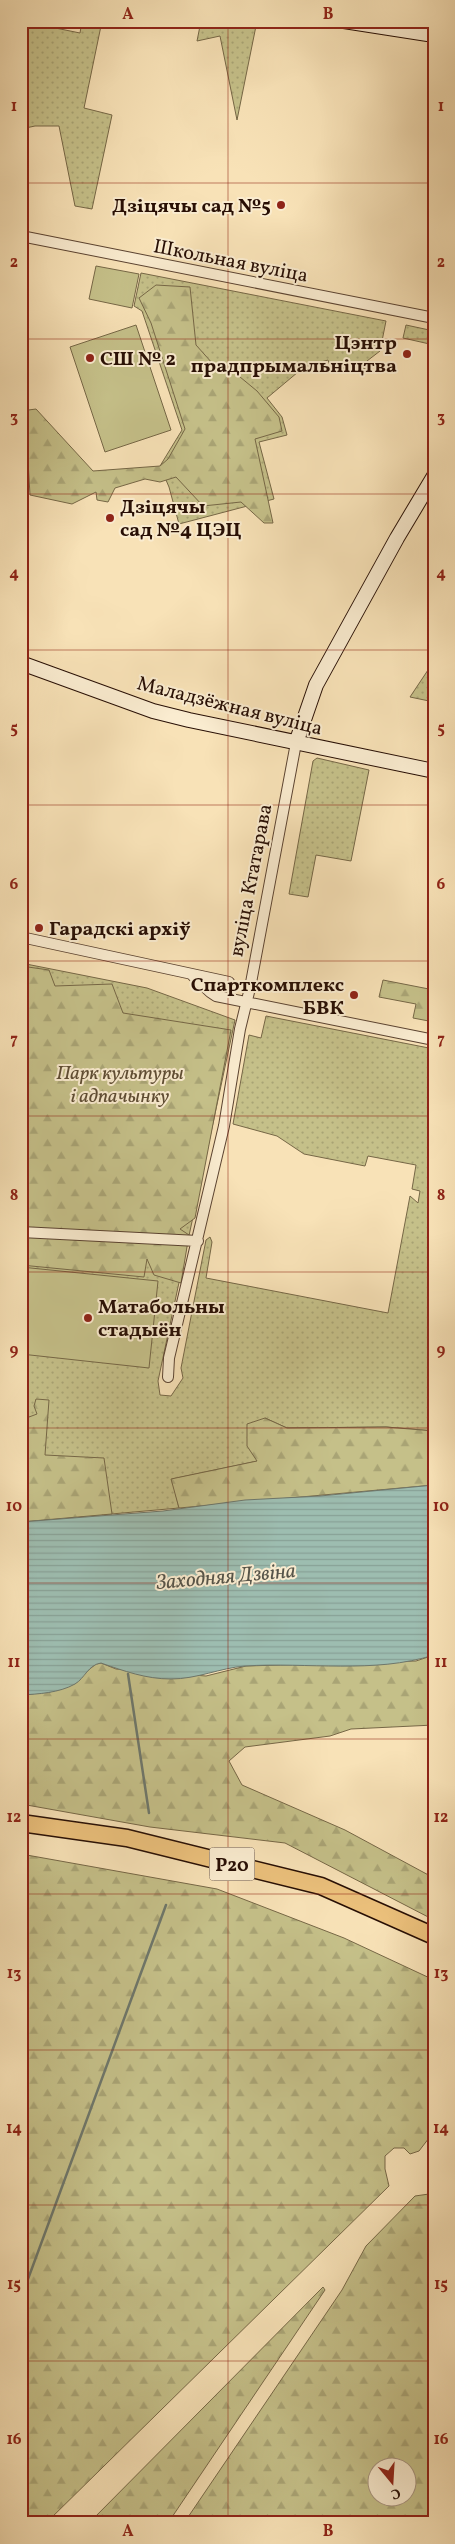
<svg xmlns="http://www.w3.org/2000/svg" width="455" height="2544" font-family="Vollkorn,serif">
	<style>
		.green { fill: url(#green-dots); stroke: #766746 }
		.forest { fill: url(#forest-firs); stroke: #766746; fill-rule: evenodd }
		.pitch { fill: #c5c089; stroke: #766746 }
		.water { fill: url(#water-rules); stroke: #6e776b }
		.lines { fill: none; stroke-linecap: round; stroke-linejoin: round }
		.stream { stroke: #6e776b; stroke-width: 2.5 }
		.street-casing { stroke: #5b4331; stroke-width: 12 }
		.secondary-casing { stroke: #270e04; stroke-width: 16 }
		.primary-casing { stroke: #270e04; stroke-width: 19 }
		.street { stroke: #faecd0; stroke-width: 10 }
		.secondary { stroke: #faecd0; stroke-width: 14 }
		.primary { stroke: #ecc17c; stroke-width: 16 }
		.grid { fill: none; stroke: #8f2418; stroke-width: 1; stroke-opacity: 0.55 }
		.poi-dot { fill: #8f2418; stroke: #faecd0; stroke-width: 2 }
		.labels { text-anchor: middle; stroke-width: 4; stroke-linejoin: round; paint-order: stroke }
		.shield { fill: #faecd0; stroke: #665141; stroke-width: 1 }
		.shield-label { font-size: 19px; font-weight: bold; fill: #270e04 }
		.poi-label { font-size: 20px; font-weight: bold; fill: #270e04; stroke: #faecd0; text-anchor: start }
		.street-label { font-size: 20px; fill: #270e04; stroke: #faecd0 }
		.park-label { font-size: 20px; font-style: italic; fill: #5e4c33; stroke: #faecd0 }
		.water-label { font-size: 21px; font-style: italic; fill: #565449; stroke: #faecd0 }
		.neatline { fill: none; stroke: #8f2418; stroke-width: 2 }
		.grid-label { font-size: 16px; text-anchor: middle; font-weight: bold; fill: #8f2418 }
	</style>
	<defs>
		<pattern id="green-dots" width="8" height="8" patternUnits="userSpaceOnUse" patternTransform="scale(1.25)"><rect width="8" height="8" fill="#c5c089"/><path d="M2 2h.1M6 6h.1" fill="none" stroke="#a9a475" stroke-width="1.8" stroke-linecap="round"/></pattern>
		<pattern id="forest-firs" width="22" height="20" patternUnits="userSpaceOnUse" patternTransform="scale(1.25)"><rect width="22" height="20" fill="#c5c089"/><path d="M5 1l3.5 6h-7zM16 11l3.5 6h-7z" fill="#a9a475"/></pattern>
		<pattern id="water-rules" width="6" height="5" patternUnits="userSpaceOnUse" patternTransform="scale(1.25)"><rect width="6" height="5" fill="#9dbdb0"/><path d="M0 2.5h6" fill="none" stroke="#87a196"/></pattern>
	</defs>
	<rect width="100%" height="100%" fill="#f8e2b7"/>
	<filter id="stains"><feTurbulence type="fractalNoise" baseFrequency=".004" numOctaves="4"/><feColorMatrix values="0 0 0 0 .2 0 0 0 0 .09 0 0 0 0 .02 0 0 0 .5 -.17"/></filter>
	<radialGradient id="worn" r=".72"><stop offset=".6" stop-color="#630" stop-opacity="0"/><stop offset="1" stop-color="#630" stop-opacity=".3"/></radialGradient>
	<path class="green" d="M21 21 80 33 82 21H102L84 108 112 115 92 209 75 206 59 126H35L21 129Z
		M201 21H257L237 120 220 36 197 41Z
		M141 273 386 321 380 351 367 361 365 369 348 367 332 371 328 360 304 367 267 398 282 417 287 435 259 442 274 499 179 524 169 487 160 466 182 430 142 311 134 306Z
		M406 325 434 331V345L403 338Z
		M434 661V702L410 697Z
		M317 758 369 770 351 861 316 855 308 897 289 894 313 761Z
		M21 963 147 988 235 1020 158 1381 160 1395 171 1396 183 1378 181 1368 206 1240 210 1237 212 1242 206 1278 388 1313 410 1196 418 1203 420 1191 412 1189 416 1165 368 1156 365 1166 304 1154 277 1136 233 1124 249 1035 261 1038 266 1016 434 1049V1431L386 1427 287 1428 265 1418 258 1461 172 1479 179 1508 21 1522Z"/>
	<path class="forest" d="M156 285 190 287 196 345 213 364 234 372 257 391 279 417 282 431 255 439 273 523H264L241 502 203 506 176 477 160 482 145 479 115 488 108 502 97 500 96 492 72 504 30 495 28 461 21 451V411L36 409 93 471 160 466 168 459 185 429 151 323 139 298Z
		M21 966 49 970 55 986 112 984 123 1013 231 1030 195 1218 180 1229 189 1235 181 1283 154 1275 147 1259 144 1277 21 1265V1050L25 1045 21 1043Z
		M383 980 434 990V1022L413 1018 416 1004 379 997Z
		M36 1399 49 1400 45 1455 104 1458 112 1514 21 1522V1409L24 1408 29 1417 37 1414 34 1406Z
		M265 1418 287 1428 386 1427 434 1431V1485L179 1508 171 1479 257 1461 247 1446V1424Z
		M434 1655V1725L351 1729 330 1736 245 1747 229 1761 242 1785 345 1830 434 1878V1920L285 1843 150 1827 21 1804V1695L50 1692 86 1672 96 1664 101 1663 116 1669 206 1676 246 1666 416 1661Z
		M21 1854 217 1889 344 1938 434 1980V2137L429 2138 419 2151 410 2154 404 2148H394L385 2156V2169L389 2186 46 2523H21Z
		M429 2194 434 2197V2523H184L342 2290 366 2246 415 2196ZM378 2466H408V2496H378Z
		M323 2287 325 2290 168 2523H89Z"/>
	<path class="pitch" d="M96 266 139 274 132 308 89 299Z
		M136 325 171 430 105 452 70 347Z
		M21 1267 158 1281 149 1368 21 1354Z"/>
	<path class="water" d="M434 1485V1655C374 1674 307 1662 245 1666 220 1668 197 1679 171 1679 146 1679 124 1671 101 1663 88 1665 85 1678 75 1684 59 1693 38 1694 21 1695V1522L163 1511 245 1500 320 1496Z"/>
	<g class="lines">
		<path class="stream" d="M128 1674 149 1813
			M21 2298 166 1905"/>
		<g class="street-casing">
			<path id="street" d="M21 236 434 318
				M21 937 229 982
				M192 975 210 992 216 996 434 1040
				M21 1232 198 1241
				M168 1377 169 1358 224 1126 240 1029 250 988 296 743"/>
		</g>
		<g class="secondary-casing">
			<path id="secondary" d="M344 21 434 35
				M21 663 153 711 189 720 434 771
				M296 743 316 685 397 538 434 476"/>
		</g>
		<g class="primary-casing">
			<path id="primary" d="M21 1823 127 1838 321 1886 434 1936"/>
		</g>
		<use href="#street" class="street"/>
		<use href="#secondary" class="secondary"/>
		<use href="#primary" class="primary"/>
	</g>
	<path class="grid" d="M228 21V2523M21 183H434M21 339H434M21 494H434M21 650H434M21 805H434M21 961H434M21 1116H434M21 1272H434M21 1428H434M21 1583H434M21 1739H434M21 1894H434M21 2050H434M21 2205H434M21 2361H434"/>
	<g class="poi-dot">
		<circle cx="281" cy="205" r="5"/>
		<circle cx="407" cy="354" r="5"/>
		<circle cx="90" cy="358" r="5"/>
		<circle cx="110" cy="518" r="5"/>
		<circle cx="39" cy="928" r="5"/>
		<circle cx="354" cy="995" r="5"/>
		<circle cx="88" cy="1318" r="5"/>
	</g>
	<g class="labels">
		<rect class="shield" x="209.5" y="1847.5" width="45" height="33" rx="4"/>
		<g class="shield-label">
			<text x="232" y="1871">Р20</text>
		</g>
		<g class="poi-label">
			<text x="271" y="212" text-anchor="end">Дзіцячы сад №5</text>
			<text x="397" y="349" text-anchor="end">Цэнтр<tspan x="397" dy="23">прадпрымальніцтва</tspan></text>
			<text x="100" y="365">СШ № 2</text>
			<text x="120" y="513">Дзіцячы<tspan x="120" dy="23">сад №4 ЦЭЦ</tspan></text>
			<text x="49" y="935">Гарадскі архіў</text>
			<text x="344" y="991" text-anchor="end">Спарткомплекс<tspan x="344" dy="23">БВК</tspan></text>
			<text x="98" y="1313">Матабольны<tspan x="98" dy="23">стадыён</tspan></text>
		</g>
		<g class="street-label">
			<text transform="translate(231 260) rotate(11)" y="7">Школьная вуліца</text>
			<text transform="translate(230 705) rotate(14)" y="7">Маладзёжная вуліца</text>
			<text transform="translate(250 880) rotate(-79)" y="7">вуліца Ктатарава</text>
		</g>
		<g class="park-label">
			<text x="120" y="1079">Парк культуры<tspan x="120" dy="23">і адпачынку</tspan></text>
		</g>
		<g class="water-label">
			<text transform="translate(226 1576) rotate(-5)" y="7">Заходняя Дзвіна</text>
		</g>
	</g>
	<rect width="455" height="2544" fill="none" stroke="#f8e2b7" stroke-width="55"/>
	<g transform="translate(392 2482) rotate(162)"><circle r="24" fill="#faecd0" stroke="#a6937e"/>
	<path d="M0-4L9 19L0 12L-9 19Z" fill="#8f2418"/>
	<text y="-8" font-size="14" font-weight="bold" text-anchor="middle" fill="#270e04">С</text>
	</g>
	<rect x="28" y="28" width="400" height="2488" class="neatline"/>
	<g class="grid-label">
		<text x="128" y="19">A</text>
		<text x="328" y="19">B</text>
		<text x="14" y="111">1</text>
		<text x="441" y="111">1</text>
		<text x="14" y="267">2</text>
		<text x="441" y="267">2</text>
		<text x="14" y="422">3</text>
		<text x="441" y="422">3</text>
		<text x="14" y="578">4</text>
		<text x="441" y="578">4</text>
		<text x="14" y="733">5</text>
		<text x="441" y="733">5</text>
		<text x="14" y="889">6</text>
		<text x="441" y="889">6</text>
		<text x="14" y="1044">7</text>
		<text x="441" y="1044">7</text>
		<text x="14" y="1200">8</text>
		<text x="441" y="1200">8</text>
		<text x="14" y="1355">9</text>
		<text x="441" y="1355">9</text>
		<text x="14" y="1511">10</text>
		<text x="441" y="1511">10</text>
		<text x="14" y="1667">11</text>
		<text x="441" y="1667">11</text>
		<text x="14" y="1822">12</text>
		<text x="441" y="1822">12</text>
		<text x="14" y="1978">13</text>
		<text x="441" y="1978">13</text>
		<text x="14" y="2133">14</text>
		<text x="441" y="2133">14</text>
		<text x="14" y="2289">15</text>
		<text x="441" y="2289">15</text>
		<text x="14" y="2444">16</text>
		<text x="441" y="2444">16</text>
		<text x="128" y="2536">A</text>
		<text x="328" y="2536">B</text>
	</g>
	<rect width="100%" height="100%" filter="url(#stains)"/>
	<rect width="100%" height="100%" fill="url(#worn)"/>
</svg>
